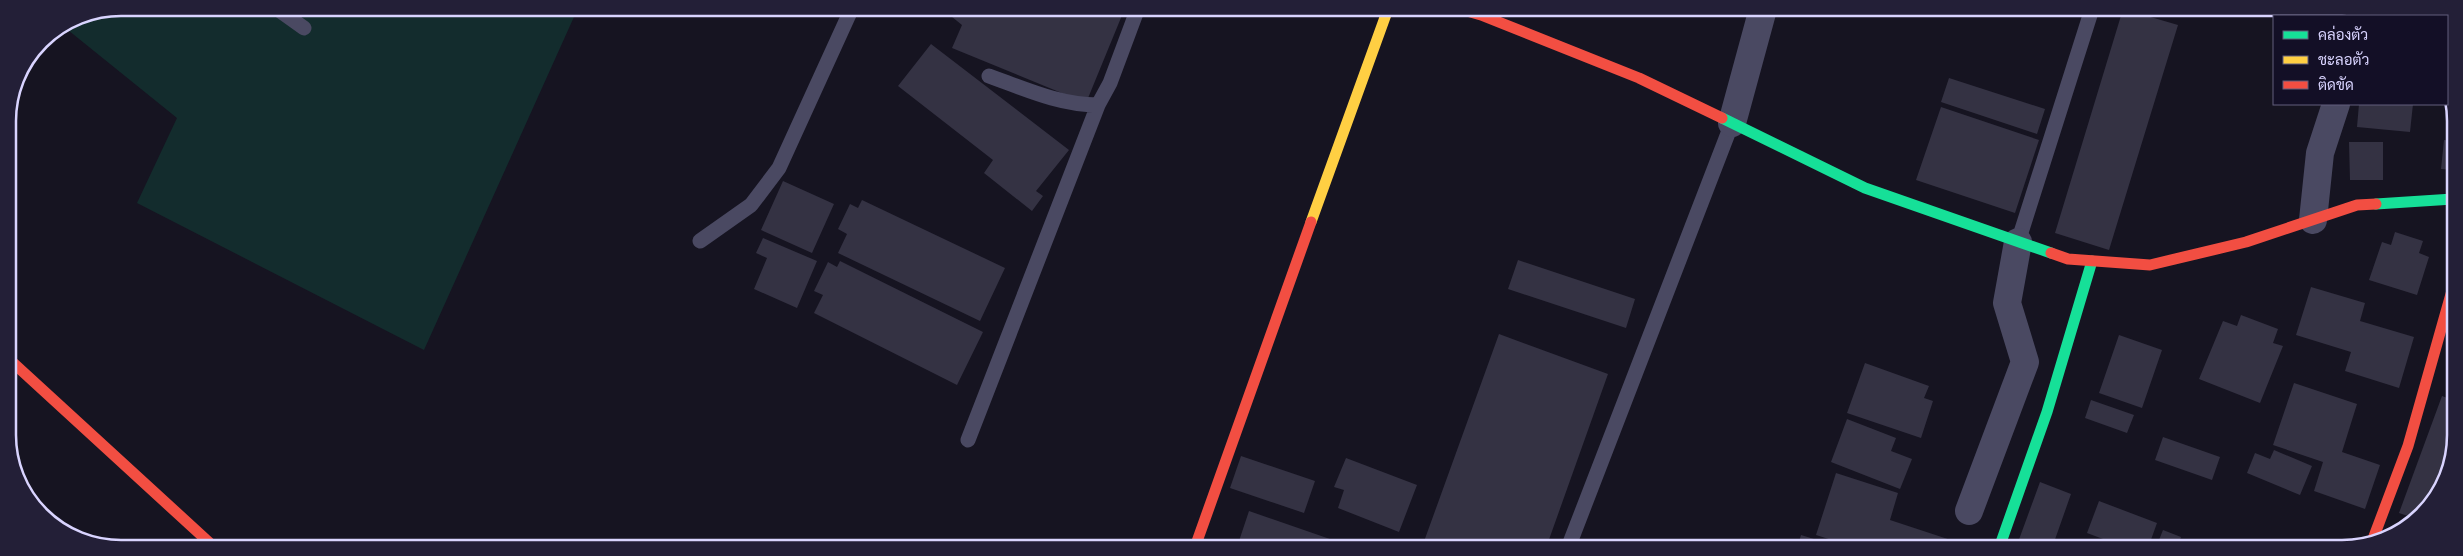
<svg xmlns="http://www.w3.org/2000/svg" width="2463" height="556" font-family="'Roboto Condensed',Sarabun,sans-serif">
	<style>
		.green { fill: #132c2d }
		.building { fill: #343243 }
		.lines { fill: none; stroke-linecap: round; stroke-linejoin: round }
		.lane { stroke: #4a4962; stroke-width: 15 }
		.street { stroke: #4a4962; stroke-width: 28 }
		.fast { stroke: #16e098; stroke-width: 11 }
		.slow { stroke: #ffcf43; stroke-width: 11 }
		.jam { stroke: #f24e42; stroke-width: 11 }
		.rim { fill: none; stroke: #d9d4ff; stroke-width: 2.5 }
	</style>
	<rect width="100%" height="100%" fill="#161421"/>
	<path class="green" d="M121 8H578L424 350 137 203 177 118 63 26 78 16Z"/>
	<path class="building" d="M941 8H1125L1086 103 952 48 962 25Z
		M2123 9 2178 25 2109 250 2055 233Z
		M2164 9H2186L2184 16Z
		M931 44 1069 150 1036 191 1043 196 1032 211 984 173 993 160 898 86Z
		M1949 78 2045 109 2037 134 1941 102Z
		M2447 86 2453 99V106L2447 105Z
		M2359 104H2413L2410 132 2357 127Z
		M1941 107 2039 140 2015 213 1916 180Z
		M2444 140 2453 141V170L2441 169Z
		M2349 142H2383V180H2350Z
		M783 181 834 204 812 253 761 230Z
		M862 200 1005 268 980 321 838 253 847 234 838 229 850 204 858 208Z
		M2395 232 2423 241 2419 253 2429 257 2417 295 2369 280 2382 242 2391 245Z
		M763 238 817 261 797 308 754 289 767 258 756 253Z
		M1518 260 1635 299 1626 328 1508 289Z
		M840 261 983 332 957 385 814 313 823 295 814 291 828 262 837 267Z
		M2311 287 2365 303 2360 321 2414 337 2399 388 2345 371 2351 352 2296 335Z
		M2241 315 2278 329 2273 343 2283 346 2260 403 2199 379 2223 321 2237 326Z
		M1499 334 1608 374 1546 548 1422 547Z
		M2119 335 2162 350 2142 408 2099 393Z
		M2453 356V376L2448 374Z
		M1865 363 1929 386 1924 398 1933 401 1921 438 1847 413Z
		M2294 383 2357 404 2342 452 2380 465 2365 509 2314 491 2323 462 2273 445Z
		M2442 396 2453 400V457L2417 519 2399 513Z
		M2091 400 2134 415 2127 433 2085 418Z
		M1847 419 1896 438 1891 451 1912 459 1900 489 1831 462Z
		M2163 437 2220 457 2212 480 2155 460Z
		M2274 450 2312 466 2300 495 2247 473 2255 453 2270 459Z
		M1241 456 1315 481 1304 513 1230 488Z
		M1346 458 1417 485 1399 532 1338 508 1344 490 1334 487Z
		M1836 473 1898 493 1890 520 1975 548H1857L1816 535Z
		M2040 482 2071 494 2052 548H2025L2017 545Z
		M2099 501 2157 523 2148 548H2127L2087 533Z
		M1249 511 1353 547H1237Z
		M2163 530 2181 537 2177 548 2157 545Z
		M1801 535 1840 547V548H1797Z"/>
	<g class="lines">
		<path class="lane" d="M276 8 304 28
			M989 76C1025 89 1060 105 1098 105L1110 83 1138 8
			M700 241 751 205 779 168 852 8
			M2018 242 2092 9
			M968 440 1098 105
			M1568 548 1732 123"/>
		<path class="street" d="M2372 16 2373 14
			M1732 123 1763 9
			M2313 220 2320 153 2336 104
			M1969 511 2025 362 2007 303 2018 242"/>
		<path class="fast" d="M1722 118 1865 188 2051 253
			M2376 204 2453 199
			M1999 548 2047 412 2092 261"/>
		<path class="slow" d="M1311 222 1388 9"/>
		<path class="jam" d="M1460 9 1481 15 1639 78 1722 118
			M2051 253 2068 259 2150 265 2246 242 2357 205 2376 204
			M9 359 213 546
			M2373 539 2408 446 2453 287
			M1195 547 1311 222"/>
	</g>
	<path d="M0 0H2463V556H0ZM121 16H2342A105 105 0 0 1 2447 121V435A105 105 0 0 1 2342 540H121A105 105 0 0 1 16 435V121A105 105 0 0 1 121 16Z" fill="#231f37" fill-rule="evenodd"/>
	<path class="rim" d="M121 16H2342A105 105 0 0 1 2447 121V435A105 105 0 0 1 2342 540H121A105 105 0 0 1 16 435V121A105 105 0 0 1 121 16Z"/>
	<rect x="2273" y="15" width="175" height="90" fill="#130f26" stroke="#625e7d"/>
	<rect x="2283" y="31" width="25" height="8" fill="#16e098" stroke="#625e7d"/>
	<text x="2318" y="40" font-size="15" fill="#d9d4ff">คล่องตัว</text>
	<rect x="2283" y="56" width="25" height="8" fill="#ffcf43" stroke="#625e7d"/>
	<text x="2318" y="65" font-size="15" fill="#d9d4ff">ชะลอตัว</text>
	<rect x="2283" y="81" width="25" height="8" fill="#f24e42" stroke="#625e7d"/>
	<text x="2318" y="90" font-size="15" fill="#d9d4ff">ติดขัด</text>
</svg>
